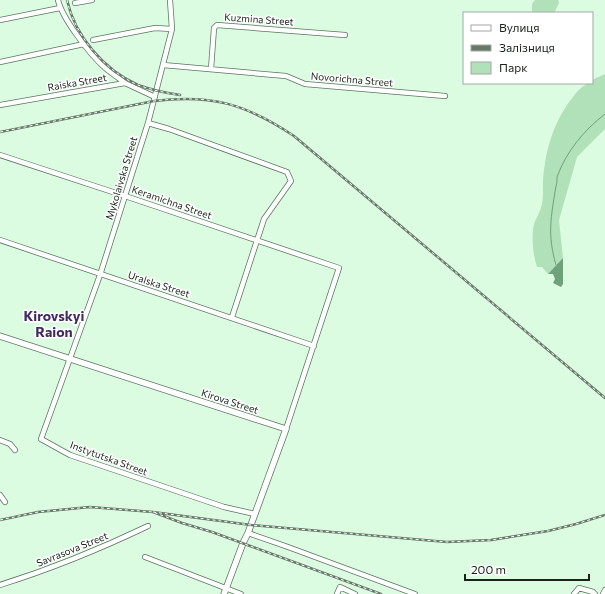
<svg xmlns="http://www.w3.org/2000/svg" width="605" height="594" font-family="Commissioner,sans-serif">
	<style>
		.green { fill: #b0e1b9 }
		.water { fill: #6fa17a }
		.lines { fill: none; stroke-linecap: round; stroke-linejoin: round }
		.stream { stroke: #6fa17a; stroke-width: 1 }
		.minor-casing { stroke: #5a755f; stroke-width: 6 }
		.major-casing { stroke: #5a755f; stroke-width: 7 }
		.minor { stroke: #fff; stroke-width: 4.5 }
		.major { stroke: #fff; stroke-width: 5.5 }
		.rail-casing { stroke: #667969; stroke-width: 2.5 }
		.rail { stroke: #fff; stroke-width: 1; stroke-dasharray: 3; stroke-linecap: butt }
		.labels { text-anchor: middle; stroke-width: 3; stroke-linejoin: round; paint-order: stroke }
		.street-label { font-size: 10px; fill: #18231a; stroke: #fff }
		.district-label { font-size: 14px; font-weight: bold; fill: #422a64; stroke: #fff }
	</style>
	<rect width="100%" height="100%" fill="#dcfce2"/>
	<path class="green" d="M535 0H558L559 3 554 13H532V4Z
		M605 74V129L577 157 559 220 563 258 548 274 542 267H537C533 254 531 238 534 224 536 218 541 211 542 204 544 193 542 182 544 170 547 144 556 118 573 97 577 91 585 83 592 83V80L594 79Z"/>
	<path class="water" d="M563 258V284L561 287 553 283 555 279 553 274H548Z"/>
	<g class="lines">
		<path class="stream" d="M556 265C547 234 551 217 556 186 557 183 557 180 557 177 566 152 584 130 605 114"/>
		<g class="minor-casing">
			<path id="minor" d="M58 0C62 18 89 53 103 66 109 72 118 77 125 83
				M170 0 172 29 148 123 100 275 41 439 70 455 224 507 255 514
				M75 3 92 0
				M0 20 60 8
				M93 40 155 28 172 29
				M0 62 84 44
				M163 65 286 76 305 84 445 96
				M211 69 214 28 217 25 345 35
				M0 105 125 83 155 97
				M148 123 169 129 287 172 291 181 264 219 232 317
				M0 155 125 196 339 268 286 429
				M0 240 314 346
				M0 440 10 444 15 450
				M0 495 5 502
				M248 533 288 547 415 594
				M145 557 241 594
				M0 585C51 569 100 549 148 526
				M337 594 340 587 355 594
				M574 594 579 588 593 592 595 594
				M603 594 605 590"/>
		</g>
		<g class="major-casing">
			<path id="major" d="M0 336 286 429 248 533 243 543 224 594"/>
		</g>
		<use href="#minor" class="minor"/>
		<use href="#major" class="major"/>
		<g class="rail-casing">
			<path id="rail" d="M67 0C75 36 104 70 138 85 152 90 166 93 180 95
				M0 132 154 101C212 94 246 104 294 136L605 398
				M153 512 251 525 447 542 491 540 548 531 576 524 605 515
				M0 520 38 512 90 507 153 512 182 523 212 532 381 594"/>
		</g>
		<use href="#rail" class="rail"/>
	</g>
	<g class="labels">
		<g class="street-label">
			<text transform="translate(259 19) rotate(4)" y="4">Kuzmina Street</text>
			<text transform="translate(352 79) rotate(5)" y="4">Novorichna Street</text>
			<text transform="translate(77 82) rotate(-10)" y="4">Raiska Street</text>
			<text transform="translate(121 178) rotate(-73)" y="4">Mykolaivska Street</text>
			<text transform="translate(172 202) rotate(19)" y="4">Keramichna Street</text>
			<text transform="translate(159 284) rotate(18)" y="4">Uralska Street</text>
			<text transform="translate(230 401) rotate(18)" y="4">Kirova Street</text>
			<text transform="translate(109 458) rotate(20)" y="4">Instytutska Street</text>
			<text transform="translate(72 549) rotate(-22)" y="4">Savrasova Street</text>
		</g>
		<g class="district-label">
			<text x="54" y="321">Kirovskyi<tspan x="54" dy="16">Raion</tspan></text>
		</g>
	</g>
	<rect x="463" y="12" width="130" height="72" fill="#ffffff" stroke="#a3a7a3"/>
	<rect x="471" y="25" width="20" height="6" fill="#ffffff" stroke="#a3a7a3"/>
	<text x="499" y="32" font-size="12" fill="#18231a">Вулиця</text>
	<rect x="471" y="45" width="20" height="6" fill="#667969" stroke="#a3a7a3"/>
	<text x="499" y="52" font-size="12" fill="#18231a">Залізниця</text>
	<rect x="471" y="62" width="20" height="12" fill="#b0e1b9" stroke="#a3a7a3"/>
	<text x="499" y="72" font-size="12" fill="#18231a">Парк</text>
	<path d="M465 574v6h124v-6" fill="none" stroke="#18231a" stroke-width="2"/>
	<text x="471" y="574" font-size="12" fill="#18231a" stroke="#ffffff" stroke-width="3" paint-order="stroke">200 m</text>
</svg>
